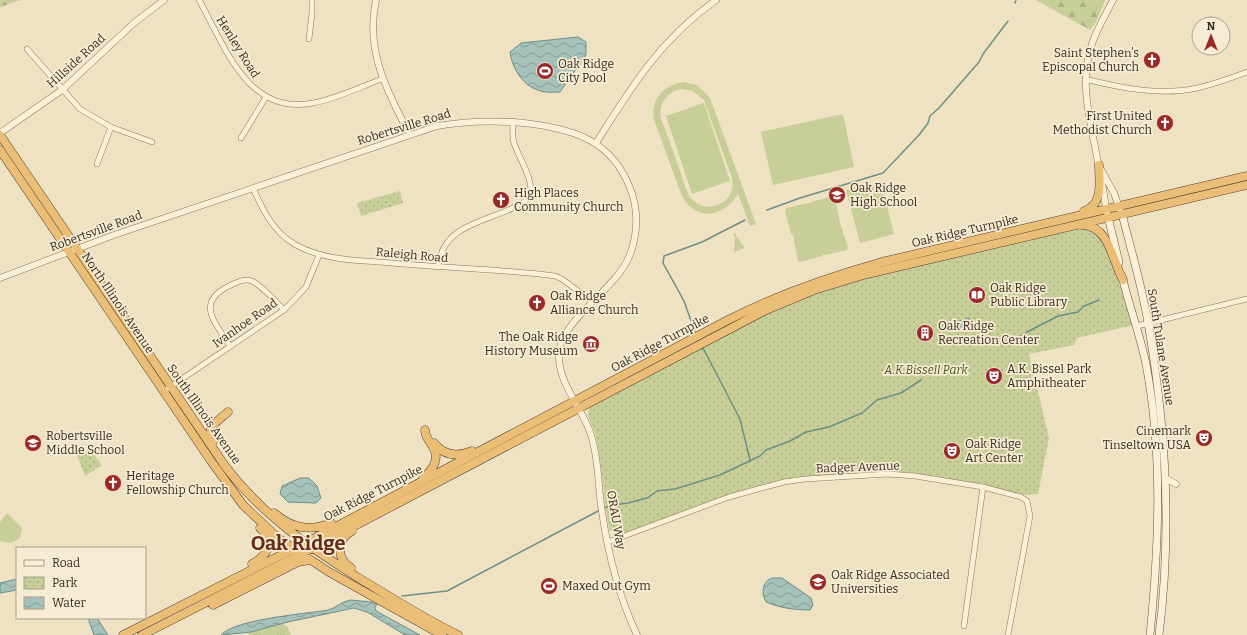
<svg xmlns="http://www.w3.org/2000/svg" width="1247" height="635" font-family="Bitter,serif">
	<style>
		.grass { fill: url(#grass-tufts) }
		.forest { fill: url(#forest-firs) }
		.park { fill: url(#park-dots) }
		.pitch { fill: #c7ce97; fill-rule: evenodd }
		.water { fill: url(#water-waves); stroke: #6c9088 }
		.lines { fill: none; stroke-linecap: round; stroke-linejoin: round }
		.stream { stroke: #6c9088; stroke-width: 1.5 }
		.minor-casing { stroke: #8a7459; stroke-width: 6 }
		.tertiary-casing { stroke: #8a7459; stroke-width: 7 }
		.secondary-casing { stroke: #6c553d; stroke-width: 8 }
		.trunk-casing { stroke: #58422e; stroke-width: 9 }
		.minor { stroke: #faf0d7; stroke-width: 5 }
		.tertiary { stroke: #faf0d7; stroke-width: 6 }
		.secondary { stroke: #faf0d7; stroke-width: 7 }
		.trunk { stroke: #eabe76; stroke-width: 8 }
		.labels { text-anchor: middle; stroke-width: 3.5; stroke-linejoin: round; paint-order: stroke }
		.street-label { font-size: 12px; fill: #392b1e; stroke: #f6ecd3 }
		.poi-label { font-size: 12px; fill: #392b1e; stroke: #f6ecd3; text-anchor: start }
		.park-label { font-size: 12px; font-style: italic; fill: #495624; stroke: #f6ecd3 }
		.town-label { font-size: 20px; font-weight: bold; fill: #672d1c; stroke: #f6ecd3 }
	</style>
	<defs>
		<pattern id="grass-tufts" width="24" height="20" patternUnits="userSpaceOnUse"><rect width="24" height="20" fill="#c7ce97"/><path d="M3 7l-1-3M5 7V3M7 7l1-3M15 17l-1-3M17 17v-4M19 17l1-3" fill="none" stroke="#acb182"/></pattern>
		<pattern id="forest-firs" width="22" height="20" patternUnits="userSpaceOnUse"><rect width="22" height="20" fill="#c7ce97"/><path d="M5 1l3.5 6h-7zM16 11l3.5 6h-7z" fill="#acb182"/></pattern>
		<pattern id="park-dots" width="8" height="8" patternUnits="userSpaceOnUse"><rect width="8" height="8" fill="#c7ce97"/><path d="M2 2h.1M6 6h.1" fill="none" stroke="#acb182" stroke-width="1.8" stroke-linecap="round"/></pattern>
		<pattern id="water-waves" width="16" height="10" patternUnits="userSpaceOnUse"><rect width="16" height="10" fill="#a5c2ba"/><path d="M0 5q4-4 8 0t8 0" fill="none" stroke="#879e97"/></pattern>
	</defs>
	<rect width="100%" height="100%" fill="#efe2c3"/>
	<path class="grass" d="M283 624 287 626 291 635H247L251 632Z"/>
	<path class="forest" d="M0 0H21L0 7Z
		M1036 0H1105L1095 24 1090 30Z"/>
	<path class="park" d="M400 191 403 203 361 216 357 203Z
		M1080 227 1089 228 1103 238 1134 325 1077 338 1074 345 1029 354 1049 438 1038 494 1021 495 914 473 892 472 792 479 763 485 729 495 623 535H617L609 529C603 498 603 464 595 433 592 422 584 416 591 404L769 311 814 293 861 279Z
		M89 449 102 465 85 476 77 455Z"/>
	<path class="pitch" d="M684 82 697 85 710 98 756 224 750 226 738 194C724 217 697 223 682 196L654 120C650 100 664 84 684 82ZM681 89 693 91 704 100 732 178C738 204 702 218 689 195 685 188 683 179 680 171 674 154 668 136 661 119 658 105 666 92 681 89Z
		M704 103 730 181 692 194 666 116Z
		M843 114 854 167 773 185 761 132Z
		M881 181 894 234 860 243 846 190Z
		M833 196 835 198 840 223 848 247 847 250 825 255 823 254 822 256 800 262 798 261 793 235 791 234 785 211 786 208 808 203 810 204 811 202Z
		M736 233V236L745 248 734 252 735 237 733 234Z
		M7 513 22 528 20 538 11 543 0 541V522Z"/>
	<path class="water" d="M578 37 586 42V55L560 92C554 92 546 93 541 91 523 87 512 68 510 52L521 43Z
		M969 318 971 327 958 330 956 322Z
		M300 478H309L317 486 321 498 316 503 288 502 280 494 282 486Z
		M772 578H782L811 598 813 605 810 610C795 610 780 608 766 602 761 593 762 582 772 578Z
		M17 579V590L0 593V583Z
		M350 600 372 602 377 605 375 607 376 611 420 635H405L367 612 354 608 288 622 251 632 221 635C235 619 305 614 328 610 336 608 341 602 350 600Z
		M88 618H97L108 635H94Z"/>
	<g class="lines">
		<path class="stream" d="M1015 3 1016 0
			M767 210 800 198 883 173 919 135 928 123 930 116 939 108 979 62 983 54 1008 21
			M695 332 684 301 663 263 664 256 702 242 745 220
			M1001 343 1024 335 1027 332 1058 316 1078 312 1084 306 1099 300
			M703 348 740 419 750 460
			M604 508 613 505 628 503 647 498 657 491 675 489 720 475 760 456 766 450 790 441 806 432 829 427 862 413 877 400 901 393 921 380
			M402 596 447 591 600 510"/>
		<g class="minor-casing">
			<path id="minor" d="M199 0C225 46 247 116 313 103 336 99 360 87 382 79
				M309 39 312 13V0
				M27 49 80 109 111 127 152 142
				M1085 79C1121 88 1160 96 1197 88 1214 84 1231 78 1247 72
				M241 138 266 97
				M97 164 111 127
				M253 188C263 211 274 233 296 245 325 261 359 260 391 263 446 268 501 269 555 276L562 279 593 302
				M438 267C443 224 484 223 517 206 522 203 528 201 530 195 535 182 518 156 514 143 512 136 513 128 513 121
				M1137 326 1247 299
				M230 346C215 322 194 302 231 285 238 282 244 278 252 281 264 287 274 300 284 310
				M164 391 284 310 306 287 319 255
				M608 542 729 497 784 482 805 479 888 474 915 476 983 487 1021 497 1027 501 1030 516 1008 635
				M964 626 983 487"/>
		</g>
		<g class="tertiary-casing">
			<path id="tertiary" d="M376 0C365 50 387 92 410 135
				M0 133 62 90 134 23 164 0
				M596 143C632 86 660 40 716 0
				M1099 166 1114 193 1120 210
				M1099 168C1092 126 1077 83 1093 41 1098 27 1106 14 1113 0
				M1102 183 1107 213
				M0 278 114 235 437 126C470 120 499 120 532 124 577 130 612 142 630 188 639 210 638 235 629 257 615 290 561 320 559 353 557 382 581 406 590 432 598 455 598 481 601 505 607 549 618 595 637 635
				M1165 478 1176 484"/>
		</g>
		<g class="secondary-casing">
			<path id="secondary" d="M1122 214C1131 250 1142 286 1148 323 1166 426 1172 532 1159 635
				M1108 217 1119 262
				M1122 276C1129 306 1140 334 1146 364 1163 454 1159 544 1150 635"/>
		</g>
		<g class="trunk-casing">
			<path id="trunk" d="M0 135 225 466C262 515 310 548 362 580 394 599 425 619 458 635
				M0 150 211 461 243 505 278 538 329 572 442 635
				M1084 211C1104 205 1099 181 1099 165
				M1082 225C1110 226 1112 261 1123 280
				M213 442C204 428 218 421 228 412
				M434 443C444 456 457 457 472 451
				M423 477C433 471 440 458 433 447 430 441 425 438 425 430
				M274 513C292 528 309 532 331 523
				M252 564C269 554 275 543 260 528
				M351 568C336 558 336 540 352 531
				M213 605 298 562 310 560
				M123 635 305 543 728 320C777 295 828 277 882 262L1247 176
				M142 635 301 554 766 310 814 290 867 274 1247 185"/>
		</g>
		<use href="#minor" class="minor"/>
		<use href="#tertiary" class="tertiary"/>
		<use href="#secondary" class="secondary"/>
		<use href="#trunk" class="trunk"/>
	</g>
	<defs>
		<g id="church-disc" transform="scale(0.9)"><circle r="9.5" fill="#9a2828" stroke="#f6ecd3"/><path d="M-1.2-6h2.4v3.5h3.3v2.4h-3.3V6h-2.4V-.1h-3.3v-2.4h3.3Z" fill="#fff"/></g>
		<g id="stadium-disc" transform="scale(0.9)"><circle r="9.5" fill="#9a2828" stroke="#f6ecd3"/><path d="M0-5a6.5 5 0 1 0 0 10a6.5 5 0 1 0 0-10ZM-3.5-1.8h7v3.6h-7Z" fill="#fff"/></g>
		<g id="school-disc" transform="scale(0.9)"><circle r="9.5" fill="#9a2828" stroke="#f6ecd3"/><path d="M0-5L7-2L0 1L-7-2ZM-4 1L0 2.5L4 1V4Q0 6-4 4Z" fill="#fff"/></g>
		<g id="library-disc" transform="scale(0.9)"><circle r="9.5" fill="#9a2828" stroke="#f6ecd3"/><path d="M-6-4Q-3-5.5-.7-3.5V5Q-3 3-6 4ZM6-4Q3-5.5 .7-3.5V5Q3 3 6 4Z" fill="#fff"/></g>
		<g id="building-disc" transform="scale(0.9)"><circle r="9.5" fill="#9a2828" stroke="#f6ecd3"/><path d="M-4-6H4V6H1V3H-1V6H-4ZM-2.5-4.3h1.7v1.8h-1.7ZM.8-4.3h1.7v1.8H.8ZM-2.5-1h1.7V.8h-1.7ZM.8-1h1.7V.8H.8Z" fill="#fff"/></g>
		<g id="museum-disc" transform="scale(0.9)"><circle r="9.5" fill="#9a2828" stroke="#f6ecd3"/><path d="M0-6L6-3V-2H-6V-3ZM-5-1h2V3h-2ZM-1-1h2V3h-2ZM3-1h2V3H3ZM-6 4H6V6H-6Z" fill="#fff"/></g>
		<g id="theatre-disc" transform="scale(0.9)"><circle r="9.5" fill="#9a2828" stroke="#f6ecd3"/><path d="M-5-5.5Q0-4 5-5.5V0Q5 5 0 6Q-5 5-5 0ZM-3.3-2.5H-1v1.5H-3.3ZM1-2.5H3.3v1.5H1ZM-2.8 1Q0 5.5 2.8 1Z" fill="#fff"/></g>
		<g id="university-disc" transform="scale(0.9)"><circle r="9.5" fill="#9a2828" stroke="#f6ecd3"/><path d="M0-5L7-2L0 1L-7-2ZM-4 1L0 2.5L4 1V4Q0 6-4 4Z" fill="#fff"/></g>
	</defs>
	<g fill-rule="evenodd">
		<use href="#church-disc" x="1152" y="60"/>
		<use href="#stadium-disc" x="545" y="71"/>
		<use href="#church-disc" x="1165" y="123"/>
		<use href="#school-disc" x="837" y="195"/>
		<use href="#church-disc" x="501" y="200"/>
		<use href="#library-disc" x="977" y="295"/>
		<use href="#church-disc" x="537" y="303"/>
		<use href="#building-disc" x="925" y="333"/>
		<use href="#museum-disc" x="591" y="344"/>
		<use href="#theatre-disc" x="994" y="376"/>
		<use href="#theatre-disc" x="1204" y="438"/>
		<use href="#school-disc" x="33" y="443"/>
		<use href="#theatre-disc" x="952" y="451"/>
		<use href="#church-disc" x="113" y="483"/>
		<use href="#university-disc" x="818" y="582"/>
		<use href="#stadium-disc" x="549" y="586"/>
	</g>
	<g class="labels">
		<g class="street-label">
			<text transform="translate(238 47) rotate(58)" y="4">Henley Road</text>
			<text transform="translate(76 61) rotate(-42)" y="4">Hillside Road</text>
			<text transform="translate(404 127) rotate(-17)" y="4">Robertsville Road</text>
			<text transform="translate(96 231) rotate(-20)" y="4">Robertsville Road</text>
			<text transform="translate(965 231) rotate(-13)" y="4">Oak Ridge Turnpike</text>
			<text transform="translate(412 255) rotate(5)" y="4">Raleigh Road</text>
			<text transform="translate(118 303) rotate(56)" y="4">North Illinois Avenue</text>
			<text transform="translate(245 323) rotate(-35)" y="4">Ivanhoe Road</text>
			<text transform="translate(660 343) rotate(-28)" y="4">Oak Ridge Turnpike</text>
			<text transform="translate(1161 347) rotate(81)" y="4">South Tulane Avenue</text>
			<text transform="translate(204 414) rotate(55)" y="4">South Illinois Avenue</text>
			<text transform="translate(858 467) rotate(-2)" y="4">Badger Avenue</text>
			<text transform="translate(373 493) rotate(-27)" y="4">Oak Ridge Turnpike</text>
			<text transform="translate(616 520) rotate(80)" y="4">ORAU Way</text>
		</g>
		<g class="poi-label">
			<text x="1139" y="57" text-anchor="end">Saint Stephen's<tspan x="1139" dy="14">Episcopal Church</tspan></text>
			<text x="558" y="68">Oak Ridge<tspan x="558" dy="14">City Pool</tspan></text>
			<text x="1152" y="120" text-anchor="end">First United<tspan x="1152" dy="14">Methodist Church</tspan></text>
			<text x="850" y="192">Oak Ridge<tspan x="850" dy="14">High School</tspan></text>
			<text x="514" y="197">High Places<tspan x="514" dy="14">Community Church</tspan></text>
			<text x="990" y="292">Oak Ridge<tspan x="990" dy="14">Public Library</tspan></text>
			<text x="550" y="300">Oak Ridge<tspan x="550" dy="14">Alliance Church</tspan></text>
			<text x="938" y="330">Oak Ridge<tspan x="938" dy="14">Recreation Center</tspan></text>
			<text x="578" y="341" text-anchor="end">The Oak Ridge<tspan x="578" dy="14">History Museum</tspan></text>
			<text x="1007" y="373">A.K. Bissel Park<tspan x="1007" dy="14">Amphitheater</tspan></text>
			<text x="1191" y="435" text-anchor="end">Cinemark<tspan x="1191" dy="14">Tinseltown USA</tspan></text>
			<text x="46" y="440">Robertsville<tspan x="46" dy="14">Middle School</tspan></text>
			<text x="965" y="448">Oak Ridge<tspan x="965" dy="14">Art Center</tspan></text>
			<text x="126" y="480">Heritage<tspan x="126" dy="14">Fellowship Church</tspan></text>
			<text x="831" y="579">Oak Ridge Associated<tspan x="831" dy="14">Universities</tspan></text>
			<text x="562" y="590">Maxed Out Gym</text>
		</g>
		<g class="park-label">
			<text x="926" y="374">A.K.Bissell Park</text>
		</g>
		<g class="town-label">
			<text x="298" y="550">Oak Ridge</text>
		</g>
	</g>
	<rect x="16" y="547" width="130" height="72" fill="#f6ecd3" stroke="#aa9f8b"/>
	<rect x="24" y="560" width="20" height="6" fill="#faf0d7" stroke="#aa9f8b"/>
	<text x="52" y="567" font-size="12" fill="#392b1e">Road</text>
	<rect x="24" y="577" width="20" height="12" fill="url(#park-dots)" stroke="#aa9f8b"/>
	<text x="52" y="587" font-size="12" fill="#392b1e">Park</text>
	<rect x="24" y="597" width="20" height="12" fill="url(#water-waves)" stroke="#aa9f8b"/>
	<text x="52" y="607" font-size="12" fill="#392b1e">Water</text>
	<g transform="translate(1211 36)"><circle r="19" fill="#f6ecd3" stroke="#aa9f8b"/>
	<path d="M0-3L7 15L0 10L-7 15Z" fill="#9a2828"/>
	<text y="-6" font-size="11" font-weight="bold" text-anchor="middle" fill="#392b1e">N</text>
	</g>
</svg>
